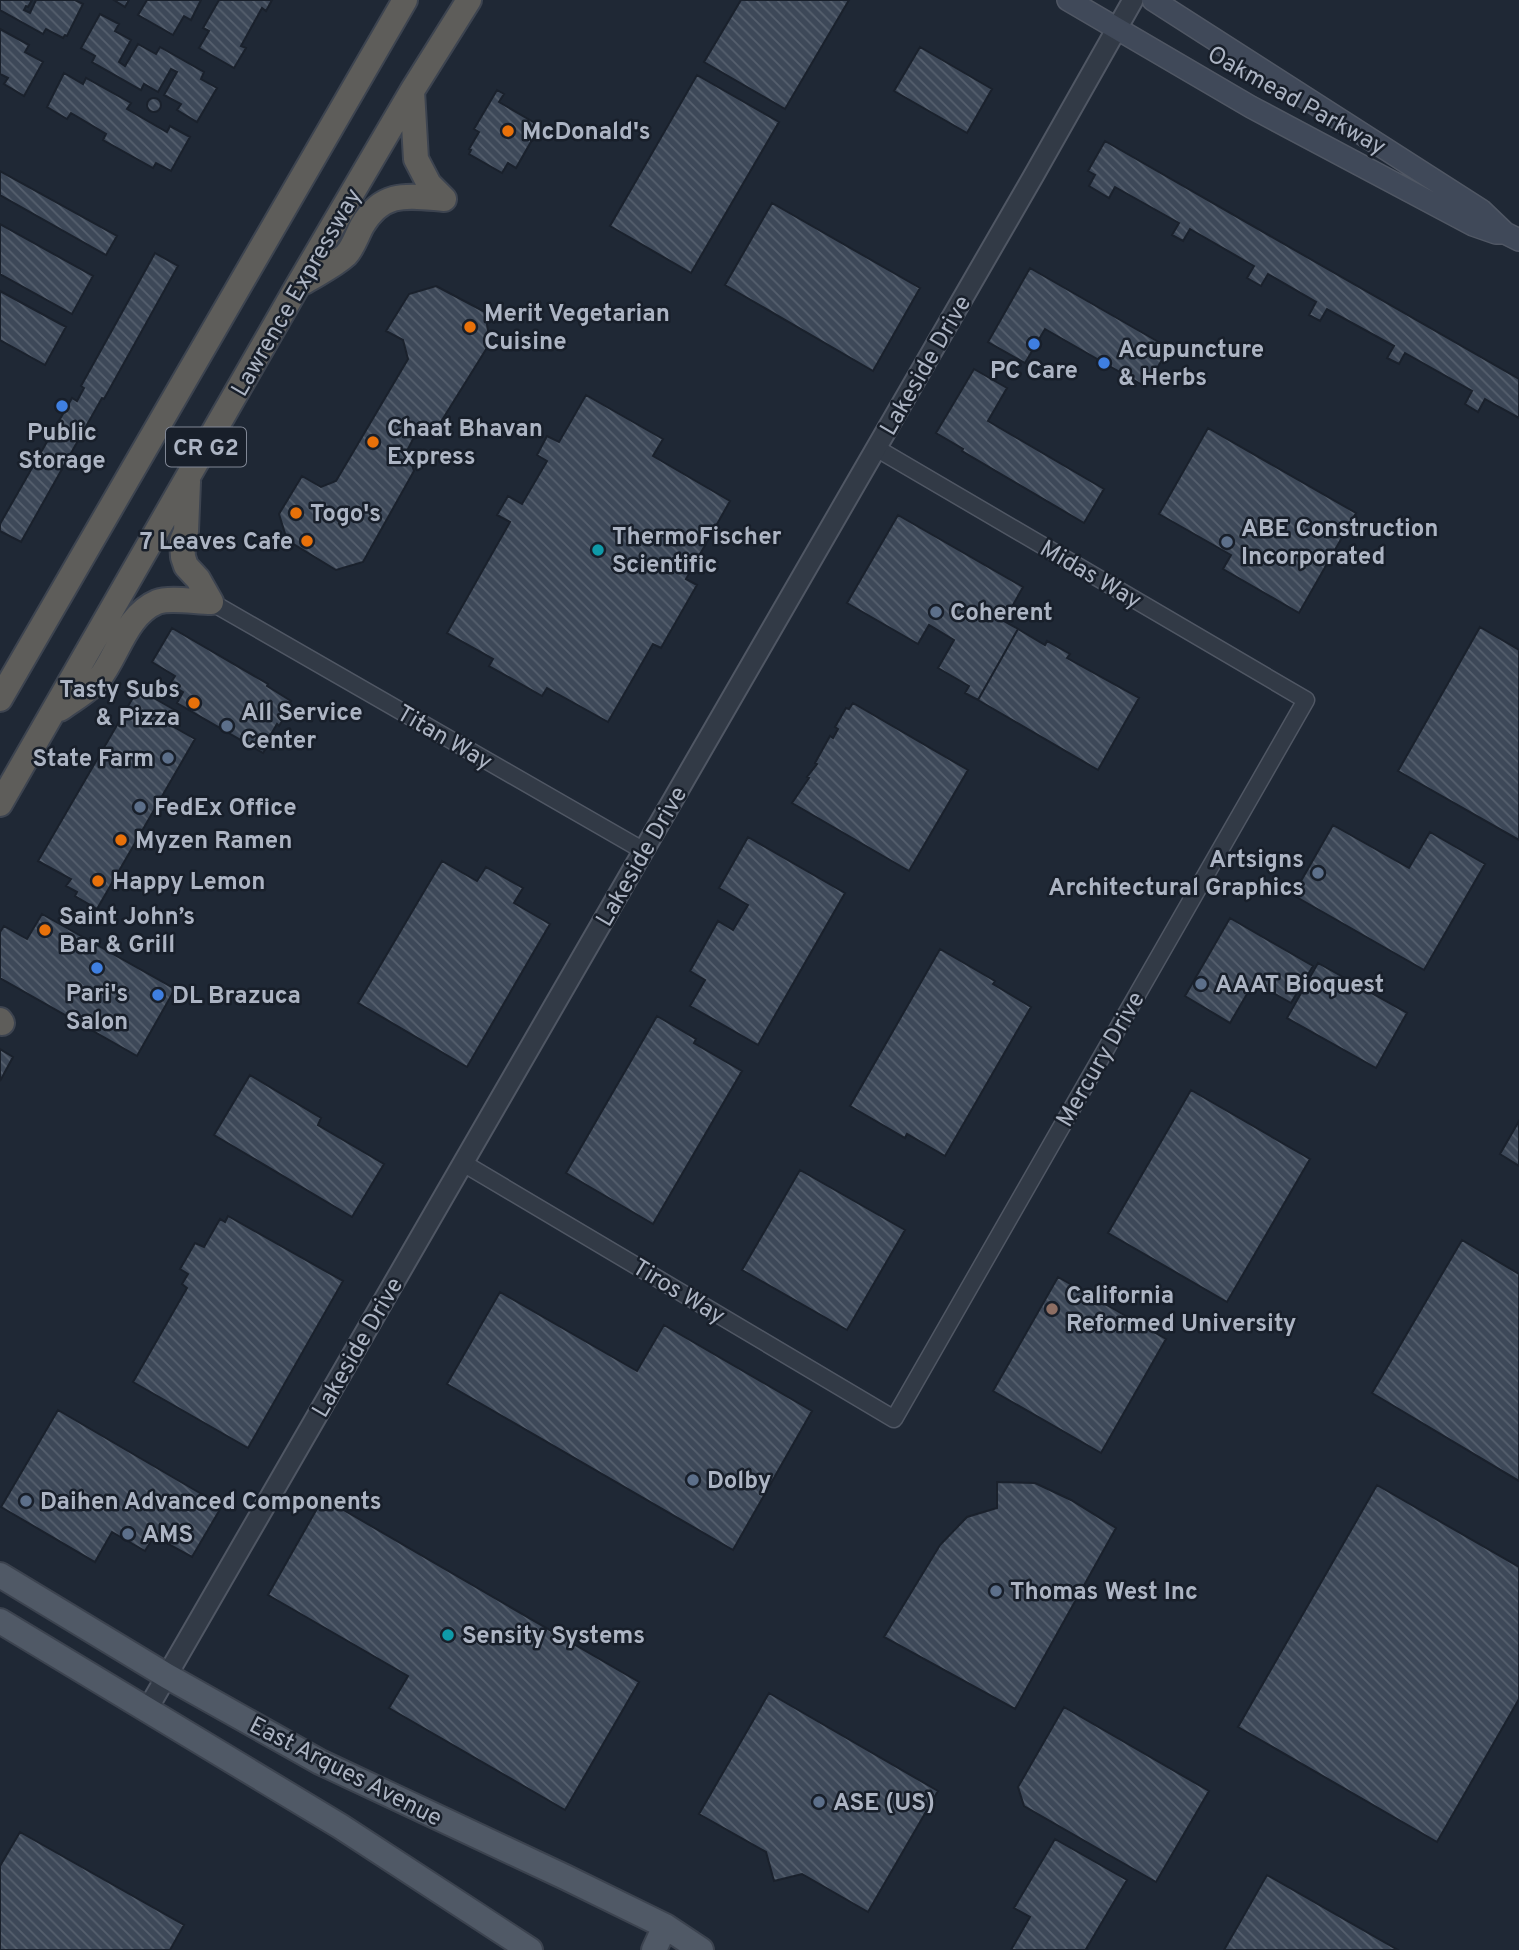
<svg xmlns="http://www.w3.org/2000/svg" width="1519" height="1950" font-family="Overpass,sans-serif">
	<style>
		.building { fill: url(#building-back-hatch); stroke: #1a212c; stroke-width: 2 }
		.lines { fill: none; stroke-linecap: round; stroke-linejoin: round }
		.minor-casing { stroke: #505764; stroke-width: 19 }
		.tertiary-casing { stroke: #505764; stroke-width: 23 }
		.secondary-casing { stroke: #505764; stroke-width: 24 }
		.primary-casing { stroke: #3c434f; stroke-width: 28 }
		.trunk-casing { stroke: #3d4450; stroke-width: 28 }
		.minor { stroke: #323a46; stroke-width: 16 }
		.tertiary { stroke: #323a46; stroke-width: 19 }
		.secondary { stroke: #404959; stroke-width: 21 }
		.primary { stroke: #505966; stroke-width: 24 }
		.trunk { stroke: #5e5d5a; stroke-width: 24 }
		.food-dot { fill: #e8710a; stroke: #181f2a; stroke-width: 2.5 }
		.shop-dot { fill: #3f7fe0; stroke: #181f2a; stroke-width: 2.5 }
		.service-dot { fill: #5c6f8a; stroke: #181f2a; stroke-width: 2.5 }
		.culture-dot { fill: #0f9aa8; stroke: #181f2a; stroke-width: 2.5 }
		.education-dot { fill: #8d6e63; stroke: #181f2a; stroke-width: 2.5 }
		.labels { text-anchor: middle; stroke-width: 5; stroke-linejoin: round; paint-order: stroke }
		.shield { fill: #181f2a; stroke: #808795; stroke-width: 2 }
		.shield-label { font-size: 23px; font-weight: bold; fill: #acb4c3 }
		.street-label { font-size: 24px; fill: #acb4c3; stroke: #181f2a }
		.poi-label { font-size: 24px; font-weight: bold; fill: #acb4c3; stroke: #181f2a; text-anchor: start }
	</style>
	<defs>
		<pattern id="building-back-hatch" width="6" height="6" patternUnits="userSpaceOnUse" patternTransform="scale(1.75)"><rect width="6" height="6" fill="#3d4858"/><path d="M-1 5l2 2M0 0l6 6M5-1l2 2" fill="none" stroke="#56606e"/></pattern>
	</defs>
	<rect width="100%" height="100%" fill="#1f2835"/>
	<path class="building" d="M0 0H32L28 7 26 6 24 10 30 13 36 0H75L83 4 67 36 65 35 63 38 46 29 43 34 0 10Z
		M114 0H129L125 7Z
		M147 0H201L191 20 184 16 173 35 138 15Z
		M219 0H272L266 11 262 8 241 46 246 48 234 68 199 48 209 31 203 28Z
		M741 0H849L785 109 704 62Z
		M100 14 119 24 115 31 131 40 119 62 125 66 138 44 156 54 160 47 204 72 201 79 217 88 197 122 177 110 181 104 164 95 177 72 171 69 158 92 144 84 141 90 92 62 95 56 81 48Z
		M0 29 29 45 25 52 43 62 24 96 4 84 8 78 0 74Z
		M920 47 992 89 967 133 894 91Z
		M64 73 83 84 86 78 131 103 127 109 167 132 170 126 190 137 171 171 156 163 153 168 103 140 106 134 71 113 67 119 47 107Z
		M697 75 779 122 691 273 610 226Z
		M497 90 504 94 499 102 540 126 516 168 508 163 502 173 469 154 471 150 469 149 479 132 474 129Z
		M147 105a7 7 0 1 1 14 0a7 7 0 1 1-14 0Z
		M1105 141 1519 379V418L1485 399 1478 412 1465 404 1472 391 1405 353 1399 364 1387 358 1394 346 1327 309 1320 321 1309 315 1316 302 1268 274 1261 286 1247 278 1254 266 1190 229 1183 241 1172 235 1179 223 1115 187 1109 198 1089 186 1095 175 1088 171Z
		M0 171 117 236 106 255 0 195Z
		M772 203 920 288 873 371 725 285Z
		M0 224 93 276 72 314 0 274Z
		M155 253 178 266 104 399 102 398 21 542 0 531V524L72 398 77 401 84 388 81 386Z
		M1030 268 1169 348 1146 387 1045 329 1025 363 988 342Z
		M436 286 485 312 490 343 434 433 413 439 407 451 414 471 363 562 336 570 287 540 279 514 302 476 321 487 336 481 408 359 403 340 386 331 409 294Z
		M0 291 66 327 45 365 0 340Z
		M974 369 1007 388 988 421 1104 489 1084 523 962 451 963 449 936 433Z
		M586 395 663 439 653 456 730 501 686 579 697 585 661 648 653 644 608 722 547 688 542 696 489 666 493 659 447 633 510 522 497 515 508 496 522 504 547 461 537 455 547 436 559 442Z
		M1208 428 1356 513 1299 613 1223 569 1231 555 1159 514Z
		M898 515 1023 587 1004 621 1018 629 978 700 965 693 969 686 938 668 954 640 929 625 918 644 847 603Z
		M1480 627 1519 650V840L1398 771Z
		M172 628 268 684 267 686 291 701 287 706 290 708 279 726 277 724 269 738 272 739 263 753 177 703 183 692 170 684 175 676 152 662Z
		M1018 629 1045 645 1047 641 1070 654 1067 658 1139 698 1098 770 978 700Z
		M138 689 180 713 172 726 195 739 97 909 75 896 77 892 66 886 71 879 38 861Z
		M853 703 968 770 909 871 792 803 809 778 807 777 817 764 815 763 830 736 833 738 838 729 835 727 846 708 849 709Z
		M1333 825 1409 868 1430 832 1485 864 1424 970 1293 895Z
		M748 837 845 893 758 1045 690 1006 705 980 690 971 718 921 733 930 748 905 719 888Z
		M442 861 477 881 486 867 523 888 514 903 550 924 467 1067 358 1003Z
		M42 914 175 989 137 1056 0 978V932L4 926 27 939Z
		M1230 918 1313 966 1291 1003 1254 982 1230 1023 1185 996Z
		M940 949 995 981 993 984 1031 1007 945 1156 907 1134 905 1138 850 1106Z
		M1318 963 1407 1013 1376 1068 1287 1018Z
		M657 1016 696 1039 694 1043 742 1071 653 1224 566 1173Z
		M0 1049 13 1057 0 1081Z
		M250 1075 321 1118 318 1125 384 1164 352 1217 214 1135Z
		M1191 1090 1310 1159 1227 1302 1108 1233Z
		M1519 1121V1166L1500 1154Z
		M800 1170 905 1230 847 1330 742 1270Z
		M228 1216 343 1281 248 1448 133 1382 187 1288 182 1284 188 1274 180 1269 195 1243 204 1247 220 1219 225 1222Z
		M1462 1240 1519 1274V1481L1372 1393Z
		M1058 1277 1166 1339 1101 1453 993 1391Z
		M500 1292 637 1371 664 1325 812 1411 733 1550 447 1384Z
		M58 1410 222 1506 192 1557 154 1536 145 1551 112 1532 95 1562 1 1507Z
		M997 1482 1035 1483 1071 1500 1116 1528 1015 1709 884 1637 940 1545 967 1517 997 1508Z
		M1377 1485 1519 1567V1699L1437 1842 1238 1727Z
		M323 1498 639 1682 565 1810 389 1708 408 1676 268 1595Z
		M769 1693 938 1791 868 1912 802 1874 774 1881 766 1852 699 1814Z
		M1064 1707 1209 1791 1156 1882 1024 1806 1018 1787Z
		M20 1832 184 1925 170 1950H0V1866Z
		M1055 1839 1127 1880 1086 1949 1088 1950H1011L1030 1917 1014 1908Z
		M1267 1875 1398 1950H1224Z"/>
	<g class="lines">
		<g class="minor-casing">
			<path id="minor" d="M211 602 644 851
				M463 1163 894 1419 1306 700 876 448"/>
		</g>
		<g class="tertiary-casing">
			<path id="tertiary" d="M147 1710 1034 175 1133 0"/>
		</g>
		<g class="secondary-casing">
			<path id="secondary" d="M1068 0 1251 107 1473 225 1496 233H1505
				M1153 0 1481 210 1505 233 1519 240"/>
		</g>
		<g class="primary-casing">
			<path id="primary" d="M0 1575 167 1676 320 1762 565 1877 665 1926 701 1950
				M0 1621 340 1826 530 1950
				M654 1950 665 1926"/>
		</g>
		<g class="trunk-casing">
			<path id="trunk" d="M412 91 416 159 429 184 444 199
				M304 282C317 274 334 266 346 255 353 248 357 235 362 226 383 190 408 196 444 199
				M188 482 186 531 182 541 183 557 186 566 198 579 211 602
				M0 699 405 0
				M60 709C72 700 89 691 99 679 118 655 126 615 157 602 170 597 196 602 211 602
				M0 804 297 287 412 91 469 0
				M0 1020 2 1023"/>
		</g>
		<use href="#minor" class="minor"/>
		<use href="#tertiary" class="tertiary"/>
		<use href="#secondary" class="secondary"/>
		<use href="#primary" class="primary"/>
		<use href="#trunk" class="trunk"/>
	</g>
	<g class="food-dot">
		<circle cx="508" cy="131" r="7"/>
		<circle cx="470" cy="327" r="7"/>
		<circle cx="373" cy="442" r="7"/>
		<circle cx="296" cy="513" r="7"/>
		<circle cx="307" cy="541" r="7"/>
		<circle cx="194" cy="703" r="7"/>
		<circle cx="121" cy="840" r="7"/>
		<circle cx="98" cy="881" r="7"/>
		<circle cx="45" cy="930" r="7"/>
	</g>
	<g class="shop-dot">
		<circle cx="1034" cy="344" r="7"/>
		<circle cx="1104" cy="363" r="7"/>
		<circle cx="62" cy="406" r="7"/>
		<circle cx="97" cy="968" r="7"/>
		<circle cx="158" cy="995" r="7"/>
	</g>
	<g class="service-dot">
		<circle cx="1227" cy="542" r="7"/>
		<circle cx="936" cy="612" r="7"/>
		<circle cx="227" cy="726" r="7"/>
		<circle cx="168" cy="758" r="7"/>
		<circle cx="140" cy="807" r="7"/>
		<circle cx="1318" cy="873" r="7"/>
		<circle cx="1201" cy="984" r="7"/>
		<circle cx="693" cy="1480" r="7"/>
		<circle cx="26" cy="1501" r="7"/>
		<circle cx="128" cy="1534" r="7"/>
		<circle cx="996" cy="1591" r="7"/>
		<circle cx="819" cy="1802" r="7"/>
	</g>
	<g class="culture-dot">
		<circle cx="598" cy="550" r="7"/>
		<circle cx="448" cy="1635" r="7"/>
	</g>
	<circle class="education-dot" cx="1052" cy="1309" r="7"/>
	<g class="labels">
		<rect class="shield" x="166" y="427.5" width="80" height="39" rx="5"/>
		<g class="shield-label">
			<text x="206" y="455">CR G2</text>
		</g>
		<g class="street-label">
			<text transform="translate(1297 100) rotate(29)" y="8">Oakmead Parkway</text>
			<text transform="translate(296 292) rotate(-60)" y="8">Lawrence Expressway</text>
			<text transform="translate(925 365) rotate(-60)" y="8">Lakeside Drive</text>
			<text transform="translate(1091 574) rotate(30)" y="8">Midas Way</text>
			<text transform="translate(445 737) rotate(30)" y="8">Titan Way</text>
			<text transform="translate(641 856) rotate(-60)" y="8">Lakeside Drive</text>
			<text transform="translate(1100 1059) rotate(-60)" y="8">Mercury Drive</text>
			<text transform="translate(679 1291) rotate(31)" y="8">Tiros Way</text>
			<text transform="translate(357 1347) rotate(-60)" y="8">Lakeside Drive</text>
			<text transform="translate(346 1771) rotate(27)" y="8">East Arques Avenue</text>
		</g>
		<g class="poi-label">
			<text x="522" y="139">McDonald's</text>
			<text x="484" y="321">Merit Vegetarian<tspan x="484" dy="28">Cuisine</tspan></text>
			<text x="1118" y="357">Acupuncture<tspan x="1118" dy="28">&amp; Herbs</tspan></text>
			<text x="1034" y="378" text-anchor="middle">PC Care</text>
			<text x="387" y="436">Chaat Bhavan<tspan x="387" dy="28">Express</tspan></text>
			<text x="62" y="440" text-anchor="middle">Public<tspan x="62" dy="28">Storage</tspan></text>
			<text x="310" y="521">Togo's</text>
			<text x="1241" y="536">ABE Construction<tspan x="1241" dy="28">Incorporated</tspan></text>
			<text x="612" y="544">ThermoFischer<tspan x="612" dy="28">Scientific</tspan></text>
			<text x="293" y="549" text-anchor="end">7 Leaves Cafe</text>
			<text x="950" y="620">Coherent</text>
			<text x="180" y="697" text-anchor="end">Tasty Subs<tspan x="180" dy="28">&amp; Pizza</tspan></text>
			<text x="241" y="720">All Service<tspan x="241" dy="28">Center</tspan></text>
			<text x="154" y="766" text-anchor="end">State Farm</text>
			<text x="154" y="815">FedEx Office</text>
			<text x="135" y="848">Myzen Ramen</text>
			<text x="1304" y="867" text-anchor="end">Artsigns<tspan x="1304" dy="28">Architectural Graphics</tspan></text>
			<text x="112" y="889">Happy Lemon</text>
			<text x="59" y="924">Saint John’s<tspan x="59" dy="28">Bar &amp; Grill</tspan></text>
			<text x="1215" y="992">AAAT Bioquest</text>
			<text x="97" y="1001" text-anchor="middle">Pari's<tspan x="97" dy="28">Salon</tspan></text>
			<text x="172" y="1003">DL Brazuca</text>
			<text x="1066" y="1303">California<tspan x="1066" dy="28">Reformed University</tspan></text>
			<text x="707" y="1488">Dolby</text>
			<text x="40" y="1509">Daihen Advanced Components</text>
			<text x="142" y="1542">AMS</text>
			<text x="1010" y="1599">Thomas West Inc</text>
			<text x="462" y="1643">Sensity Systems</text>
			<text x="833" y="1810">ASE (US)</text>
		</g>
	</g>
</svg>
